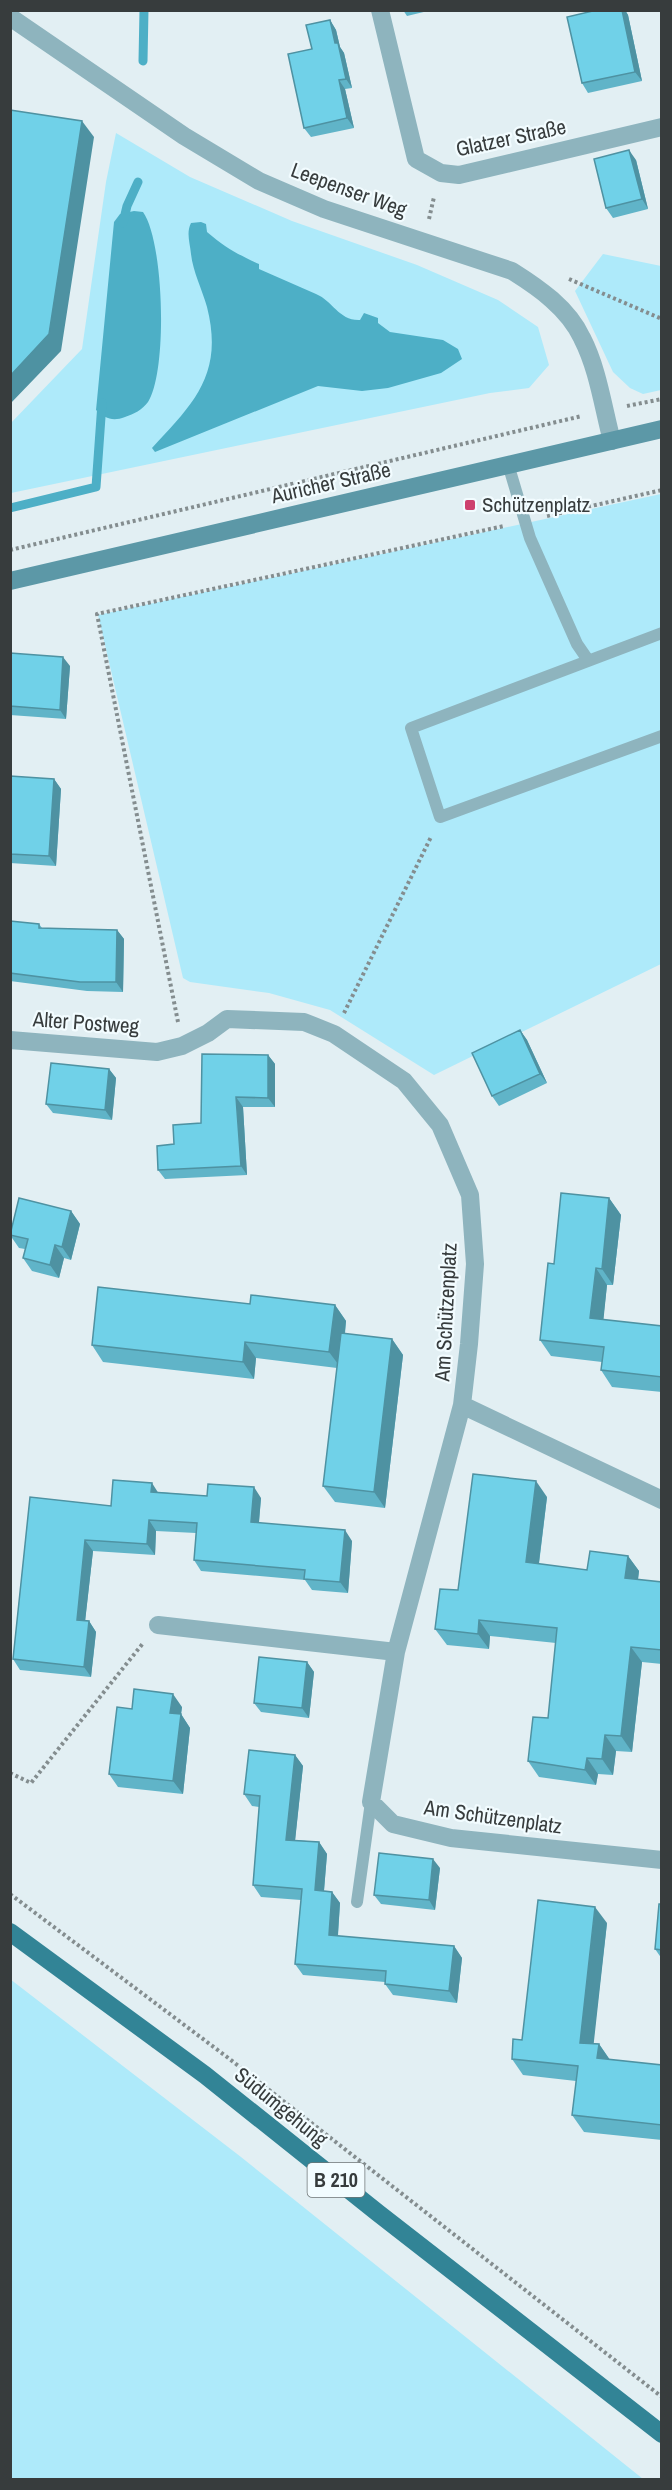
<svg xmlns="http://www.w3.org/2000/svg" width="672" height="2490" font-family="'Archivo Narrow',sans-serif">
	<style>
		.green { fill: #aeeafa }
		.water { fill: #4dafc6 }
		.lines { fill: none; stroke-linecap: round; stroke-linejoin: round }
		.stream { stroke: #4dafc6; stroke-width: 9 }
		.path { stroke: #848d8f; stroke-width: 4; stroke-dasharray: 3 3; stroke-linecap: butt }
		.lane { stroke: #8eb4be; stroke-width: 12 }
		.street { stroke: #8eb4be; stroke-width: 18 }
		.secondary { stroke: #5c98a7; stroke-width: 18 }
		.primary { stroke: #328496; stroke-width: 18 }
		.wall { fill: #60b4c8 }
		.shaded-wall { fill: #4e92a2 }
		.building { fill: #70d1e8; stroke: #4e92a2; stroke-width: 1.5 }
		.poi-dot { fill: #cd406d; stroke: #f2fcff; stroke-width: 2 }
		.labels { text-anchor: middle; stroke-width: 4.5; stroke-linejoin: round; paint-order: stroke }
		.shield { fill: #f2fcff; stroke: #6f7677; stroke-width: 1.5 }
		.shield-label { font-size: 20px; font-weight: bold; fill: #373c3d }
		.street-label { font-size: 21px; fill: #373c3d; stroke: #f2fcff }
		.poi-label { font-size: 21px; fill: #373c3d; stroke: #f2fcff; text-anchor: start }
	</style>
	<rect width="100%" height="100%" fill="#e2eff3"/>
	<path class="green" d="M116 133 190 177 292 221 417 265 498 300 538 327 549 365 529 388 490 393 11 493 10 424 82 349 106 182Z
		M603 254 661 266V390L643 394 630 388 613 372 575 291Z
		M661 494V964L434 1075 330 1010 269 993 190 982 183 978 98 615Z
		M10 1979 241 2157 643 2479H11Z"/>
	<path class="water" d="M134 211 143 212C164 241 168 371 148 402 142 410 134 414 125 417 112 422 105 418 96 410L97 400 114 222 120 214Z
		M201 222 206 224 207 232C226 248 237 254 259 264V269C278 277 297 286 316 294 333 301 339 321 360 320L364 313 378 318V323L390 332 443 340 458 349 462 359 441 373 388 388 362 391 318 386 155 452 152 448C194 403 224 374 207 307 202 289 193 272 191 254 190 243 186 233 191 223Z"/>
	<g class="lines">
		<path class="stream" d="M143 61 144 10
			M123 223 127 206 138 182
			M10 508 96 487 102 403"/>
		<path class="path" d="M429 219 434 197
			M569 279 662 319
			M627 406 662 399
			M547 516 662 490
			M10 550 582 416
			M344 1013 431 837
			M178 1022 97 614 504 526
			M10 1773 31 1783 144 1642
			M10 1894 227 2057 662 2397"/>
		<path class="lane" d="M508 464 530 538 577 644 588 660
			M662 633 411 728 440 817 662 736
			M357 1902 371 1802"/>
		<path class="street" d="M380 10 416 159 441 173 459 175 662 127
			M10 17 184 136 259 181 324 209 512 271C539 288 568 308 582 338 598 369 603 407 612 441
			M10 1040 157 1052 182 1046 208 1033 227 1019 304 1022 334 1034 404 1081 440 1125 470 1195 475 1264 469 1344 462 1405 396 1652 371 1802 393 1824 451 1838 662 1860
			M462 1405 662 1500
			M158 1625 396 1652"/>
		<path class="secondary" d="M10 581 662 429"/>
		<path class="primary" d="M10 1932 205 2075 378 2213 662 2434"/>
	</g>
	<path class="wall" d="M403 10H432L407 16Z
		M597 10H625L628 15 642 81 588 93 582 83Z
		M330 20 336 30 340 47 344 53 352 88 345 89 354 128 311 137 304 128 312 49Z
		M636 160 648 209 613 218 606 208Z
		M10 653 70 666 66 719 10 715Z
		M10 776 54 779 61 789 56 866 10 863Z
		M10 921 39 924 42 928 117 930 124 939 123 992 87 991 10 981Z
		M520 1030 527 1040 547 1083 499 1106 492 1096Z
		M268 1055 275 1064V1107H243L247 1175 165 1179 158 1170 201 1123Z
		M109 1069 116 1078 112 1120 53 1113 46 1104Z
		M609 1198 621 1215 613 1285H607L603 1320 662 1326V1392L612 1387 601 1370 602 1362 551 1356 540 1340 554 1264Z
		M71 1211 80 1224 71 1260 64 1258 59 1278 32 1271 23 1258 25 1249 19 1248 10 1235Z
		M250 1304 335 1305 346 1321 345 1334 392 1339 403 1355 385 1508 335 1502 323 1486 337 1368 256 1358 254 1379 103 1362 92 1345Z
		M158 1492 207 1496 261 1498 259 1523 352 1541 348 1593 312 1590 305 1580 201 1571 194 1560 196 1533 156 1531 155 1555 93 1551 85 1621H89L96 1632 91 1677 20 1670 13 1659 30 1497 111 1506Z
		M547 1497 539 1564 587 1570 628 1556 639 1571 638 1580 662 1582V1664L642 1662 632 1752 616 1751 613 1775 598 1774 596 1785 539 1777 528 1761 548 1718 556 1643 490 1636 489 1649 447 1645 435 1629 458 1590Z
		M307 1662 314 1672 309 1718 261 1712 254 1703Z
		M182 1707 181 1714 190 1728 183 1794 118 1787 109 1774 132 1709Z
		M295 1755 303 1766 295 1840 319 1842 327 1854 324 1891 332 1892 340 1903 338 1936 454 1946 462 1958 457 2003 393 1995 385 1984V1982L303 1975 295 1964 301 1900 261 1897 253 1885 259 1807 252 1806 244 1794Z
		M440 1868 435 1910 381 1904 374 1895Z
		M662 1904V1959L655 1949Z
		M607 1923 593 2043 599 2044 610 2060 662 2065V2140L584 2132 572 2115 576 2081 523 2075 512 2059Z"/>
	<path class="shaded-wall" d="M622 10H625L628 15 642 81 635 72Z
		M330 20 336 30 340 47 344 53 352 88 346 79 335 43Z
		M339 80 345 89 354 128 347 118Z
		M82 121 94 137 61 351 10 404V376Z
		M629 150 636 160 648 209 642 199Z
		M63 657 70 666 66 719 60 710Z
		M54 779 61 789 56 866 49 856Z
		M117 930 124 939 123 992 116 982Z
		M520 1030 527 1040 547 1083 540 1074Z
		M268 1055 275 1064V1107L268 1098Z
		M109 1069 116 1078 112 1120 105 1110Z
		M236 1097 243 1107 247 1175 241 1166Z
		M609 1198 621 1215 613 1285 602 1269Z
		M71 1211 80 1224 71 1260 62 1247Z
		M55 1245 64 1258 59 1278 50 1265Z
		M596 1268 607 1285 602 1334 590 1318Z
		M335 1305 346 1321 341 1368 329 1352Z
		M392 1339 403 1355 385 1508 374 1492Z
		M245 1342 256 1358 254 1379 243 1362Z
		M536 1481 547 1497 537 1578 526 1562Z
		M152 1483 159 1494 151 1492Z
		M254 1487 261 1498 258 1532 251 1522Z
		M149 1520 156 1531 155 1555 147 1544Z
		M345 1530 352 1541 348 1593 340 1582Z
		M85 1540 93 1551 84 1631 77 1620Z
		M628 1556 639 1571 636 1594 625 1578Z
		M479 1620 490 1636 489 1649 478 1634Z
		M89 1621 96 1632 91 1677 84 1667Z
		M631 1647 642 1662 632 1752 621 1736Z
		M307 1662 314 1672 309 1718 302 1708Z
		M173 1694 182 1707 181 1714 190 1728 183 1794 173 1781 170 1713Z
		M605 1735 616 1751 613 1775 602 1759Z
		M295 1755 303 1766 294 1851 286 1840Z
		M587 1758 598 1774 596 1785 585 1770Z
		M319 1842 327 1854 323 1902 315 1890Z
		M433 1859 440 1868 435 1910 429 1900Z
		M332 1892 340 1903 337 1947 329 1935Z
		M595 1907 607 1923 592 2059 580 2043Z
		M454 1946 462 1958 457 2003 449 1991Z
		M599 2044 610 2060 597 2058Z"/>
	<path class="building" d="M597 10H622L635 72 582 83 567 17Z
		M330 20 335 43H338L346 79 339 80 347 118 304 128 288 54 312 49 306 25Z
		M10 110 82 121 49 334 10 376Z
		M629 150 642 199 606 208 594 159Z
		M10 653 63 657 60 710 10 706Z
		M10 776 54 779 49 856 10 854Z
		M10 921 39 924V928L117 930 116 982H80L10 973Z
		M520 1030 540 1074 492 1096 472 1053Z
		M202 1054 268 1055V1098L236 1097 241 1166 158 1170 157 1146 174 1144 173 1125 201 1123Z
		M51 1063 109 1069 105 1110 46 1104Z
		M561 1193 609 1198 602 1269 596 1268 590 1318 662 1326V1377L601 1370 604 1347 540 1340 548 1263 554 1264Z
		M19 1198 71 1211 62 1247 55 1245 50 1265 23 1258 28 1239 10 1235Z
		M98 1287 250 1304 251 1295 335 1305 329 1352 245 1342 243 1362 92 1345Z
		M341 1333 392 1339 374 1492 323 1486Z
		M473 1474 536 1481 526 1562 587 1570 590 1551 628 1556 625 1578 662 1582V1650L631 1647 621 1736 605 1735 602 1759 587 1758 585 1770 528 1761 533 1717 548 1718 557 1628 479 1620 478 1634 435 1629 440 1589 458 1590Z
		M113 1480 152 1483 151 1492 207 1496 208 1484 254 1487 251 1522 345 1530 340 1582 304 1579 305 1570 194 1560 197 1523 149 1520 147 1544 85 1540 77 1620 89 1621 84 1667 13 1659 30 1497 111 1506Z
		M259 1657 307 1662 302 1708 254 1703Z
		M134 1689 173 1694 170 1713 181 1714 173 1781 109 1774 117 1707 132 1709Z
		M249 1750 295 1755 286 1840 319 1842 315 1890 332 1892 329 1935 454 1946 449 1991 385 1984 386 1971 295 1964 302 1889 253 1885 260 1796 244 1794Z
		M379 1853 433 1859 429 1900 374 1895Z
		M538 1900 595 1907 580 2043 599 2044 597 2058 662 2065V2125L572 2115 578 2066 512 2059 513 2039 522 2040Z
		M659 1904H662V1950L655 1949Z"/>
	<rect class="poi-dot" x="464" y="499" width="12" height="12" rx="3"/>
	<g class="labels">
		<rect class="shield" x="307.5" y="2163" width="57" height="34" rx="4.5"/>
		<g class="shield-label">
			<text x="336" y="2187">B 210</text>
		</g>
		<g class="street-label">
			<text transform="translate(511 138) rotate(-12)" y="7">Glatzer Straße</text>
			<text transform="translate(349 190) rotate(20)" y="7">Leepenser Weg</text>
			<text transform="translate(331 483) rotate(-13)" y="7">Auricher Straße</text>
			<text transform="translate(86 1023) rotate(4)" y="7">Alter Postweg</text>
			<text transform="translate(446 1312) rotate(-87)" y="7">Am Schützenplatz</text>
			<text transform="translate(493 1817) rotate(8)" y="7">Am Schützenplatz</text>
			<text transform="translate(281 2107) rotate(39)" y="7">Südumgehung</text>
		</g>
		<g class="poi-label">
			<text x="482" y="512">Schützenplatz</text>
		</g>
	</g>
	<rect width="672" height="2490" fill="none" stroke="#373c3d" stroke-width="24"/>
</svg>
